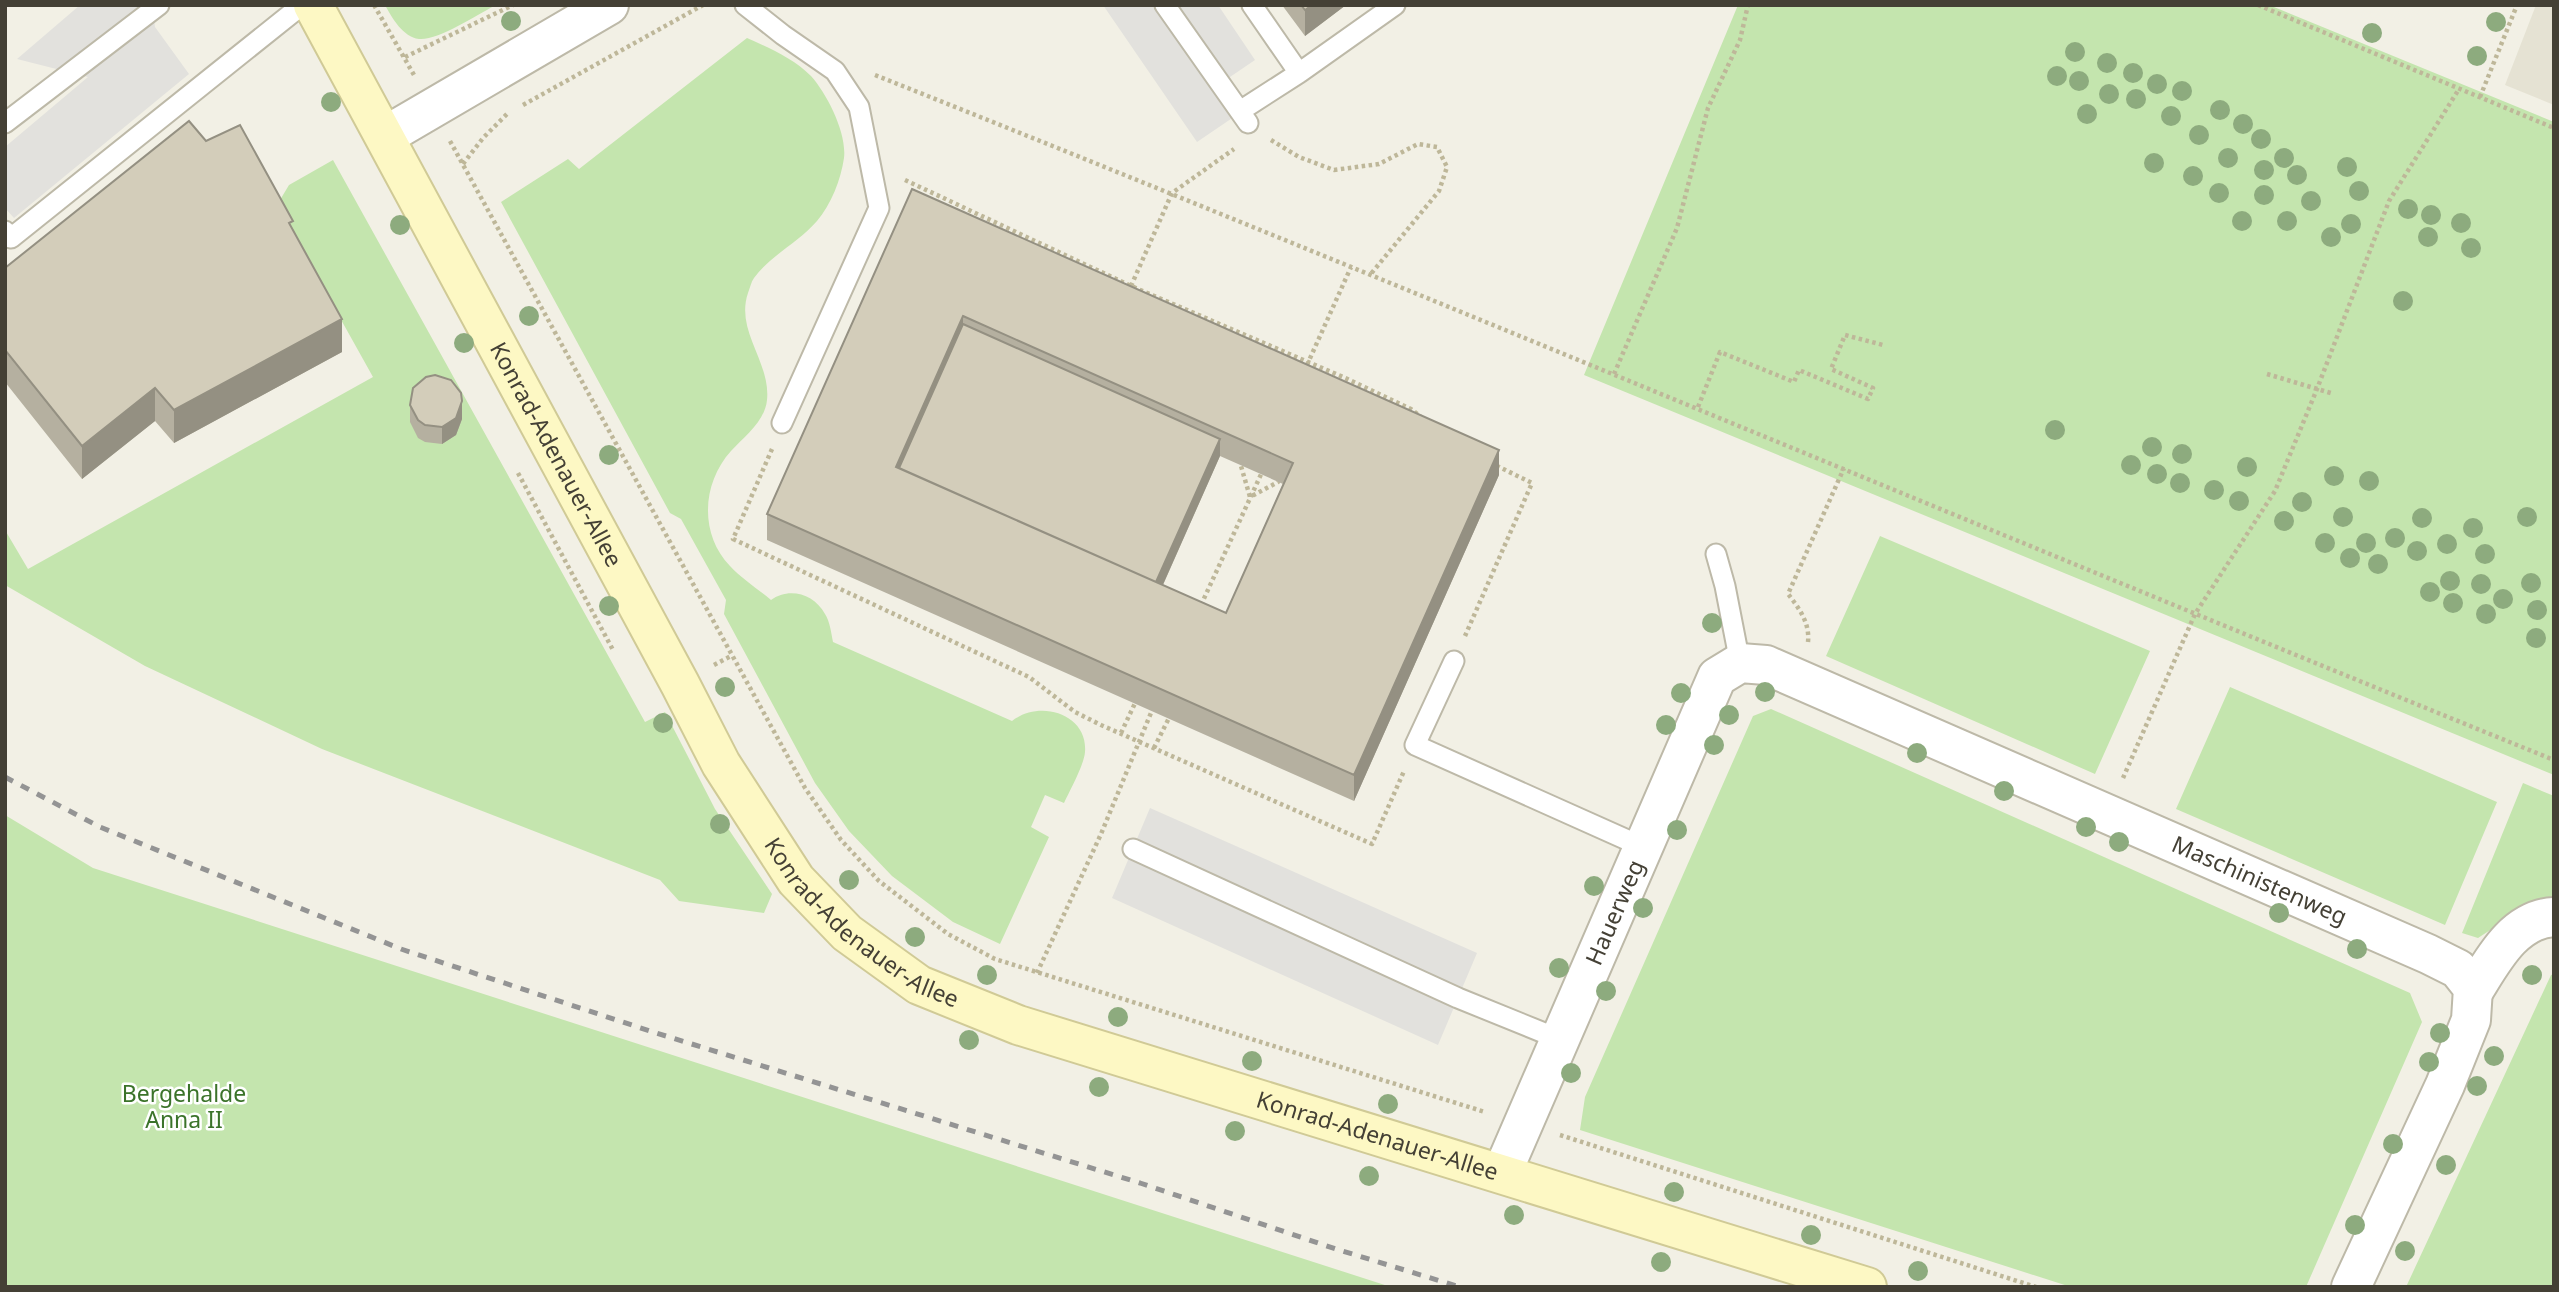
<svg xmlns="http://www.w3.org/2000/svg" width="2559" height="1292" font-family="'Noto Sans',sans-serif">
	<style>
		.residential { fill: #e5e2d3 }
		.green { fill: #c4e5ae }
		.parking { fill: #e2e1dd }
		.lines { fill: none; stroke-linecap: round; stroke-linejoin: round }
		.lane-casing { stroke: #bdb9a8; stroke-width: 23 }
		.street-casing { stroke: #bdb9a8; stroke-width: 42 }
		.secondary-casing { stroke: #d0ca96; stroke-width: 42 }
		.path { stroke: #beb799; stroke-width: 4.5; stroke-dasharray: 3.5 3.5; stroke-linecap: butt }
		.lane { stroke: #fff; stroke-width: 19 }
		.street { stroke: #fff; stroke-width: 38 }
		.secondary { stroke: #fdf8c4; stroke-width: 38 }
		.rail { stroke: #949494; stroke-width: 5; stroke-dasharray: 9 9; stroke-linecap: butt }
		.tree { fill: #8dab7e }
		.wall { fill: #b5b0a0; fill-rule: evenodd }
		.shaded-wall { fill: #949082 }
		.building { fill: #d3cdba; stroke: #949082; stroke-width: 2; fill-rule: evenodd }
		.labels { text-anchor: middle; stroke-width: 5; stroke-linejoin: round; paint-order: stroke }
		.street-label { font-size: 23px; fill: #444035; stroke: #fff }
		.park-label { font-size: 23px; fill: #3b732a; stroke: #fff }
	</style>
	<rect width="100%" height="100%" fill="#f2f0e5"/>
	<path class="residential" d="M2536 5H2554V105L2505 85Z"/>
	<path class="green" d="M385 5H493L494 6C477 15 437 41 419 39 403 37 392 18 385 5Z
		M1738 5H2269L2554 122V775L1584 375Z
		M747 38C769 48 793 58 811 76 827 94 847 133 844 158 841 179 831 205 817 221 799 242 771 255 754 278 751 282 750 288 748 293 735 331 771 362 767 400 765 421 745 436 731 451 702 483 699 534 730 566 742 579 758 589 771 600 788 587 814 593 825 614 830 622 831 632 833 642L1012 721C1040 699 1088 714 1085 752 1084 765 1070 790 1064 803L1045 795 1031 827 1049 837 1000 944 953 922 892 876 849 831 815 783 724 614 726 600 681 519 670 513 501 202 568 159 579 169Z
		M333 160 645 722 665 712 715 809 772 894 764 913 679 901 660 880 322 749 145 666 5 585V530L28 569 373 377 277 205 289 185Z
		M1880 536 2150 651 2095 774 1826 656Z
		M2230 687 2497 802 2445 925 2176 809Z
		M1771 709 2410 993 2422 1022 2306 1287H2071L1580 1130 1585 1097 1753 716Z
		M2523 783 2554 796V898L2533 902 2478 938 2462 933Z
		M5 815 93 868 1391 1287H5Z
		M2554 974V1287H2406L2551 975Z"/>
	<path class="parking" d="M80 5H152L155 27 189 74 14 218 5 208V147L88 77 17 59Z
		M1103 5H1218L1255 60 1227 79 1247 108 1197 142Z
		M1150 808 1477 953 1438 1045 1112 898Z"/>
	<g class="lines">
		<g class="lane-casing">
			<path id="lane" d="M745 5 783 35 835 71 859 107 879 208 782 423
				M1165 5 1248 123
				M1252 5 1299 73 1395 5
				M1240 111 1299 73
				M5 123 159 5
				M5 231 11 238 302 5
				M1716 554 1725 586 1740 663
				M1454 661 1415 745 1643 847
				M1133 849 1458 998 1559 1039"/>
		</g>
		<g class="street-casing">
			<g id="street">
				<path d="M385 136 609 5"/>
				<path d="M2473 992C2492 962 2513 919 2554 917"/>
				<path id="s1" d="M1502 1173 1717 677 1740 663 1766 665 2428 954 2458 969 2473 988 2471 1020 2445 1085 2351 1287"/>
			</g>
		</g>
		<g class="secondary-casing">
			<g id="secondary">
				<path id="s2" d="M313 5 680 684 721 764 796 880 847 933 919 985 1018 1025 1867 1287"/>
			</g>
		</g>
		<path class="path" d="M374 5 414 75
			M2258 5 2554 128
			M405 57 513 5
			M875 75C1436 298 1993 533 2554 760
			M2480 97 2517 5
			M523 105 703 5
			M1271 140 1299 157 1334 170 1379 164 1418 144 1437 147 1447 167 1439 191 1370 275
			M450 141 805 788 841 840 879 881 948 934 995 959 1485 1112
			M463 164 483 138 509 112
			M905 180 1131 286 1343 377 1411 409 1421 417
			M1131 286 1172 193 1234 149
			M1307 365 1351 267
			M1614 374 1677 228 1708 108 1740 40 1748 5
			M2267 374 2334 394
			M1698 407 1720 352 1794 382 1799 370 1868 399 1873 388 1831 369 1845 335 1883 345
			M772 449 733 539 1029 677 1075 712 1101 725 1372 844 1404 771
			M1244 460 1241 466 1250 497 1278 482 1280 477
			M518 473 613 650
			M1201 605 1263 470
			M1465 636 1532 483 1495 465
			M1808 642C1810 623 1799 608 1788 594L1844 468
			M714 665 731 656
			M1121 733 1137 699
			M1154 748 1171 714
			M2123 778 2195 614 2275 491 2317 389 2389 201 2459 89
			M1037 973 1101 834 1153 708
			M1560 1135 2036 1287"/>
		<use href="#lane" class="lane"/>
		<use href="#street" class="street"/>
		<use href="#secondary" class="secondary"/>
		<path class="rail" d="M5 777 100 827 401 949 653 1032 1140 1183 1336 1249 1460 1287"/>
	</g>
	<g class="tree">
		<circle cx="511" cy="21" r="10"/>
		<circle cx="2496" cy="22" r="10"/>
		<circle cx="2372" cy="33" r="10"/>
		<circle cx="2075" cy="52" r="10"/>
		<circle cx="2477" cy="56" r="10"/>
		<circle cx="2107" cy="63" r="10"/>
		<circle cx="2133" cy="73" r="10"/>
		<circle cx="2057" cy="76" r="10"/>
		<circle cx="2079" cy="81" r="10"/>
		<circle cx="2157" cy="84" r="10"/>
		<circle cx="2182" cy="91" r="10"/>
		<circle cx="2109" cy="94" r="10"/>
		<circle cx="2136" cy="99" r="10"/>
		<circle cx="331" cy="102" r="10"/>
		<circle cx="2220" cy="110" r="10"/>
		<circle cx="2087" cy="114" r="10"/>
		<circle cx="2171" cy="116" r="10"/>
		<circle cx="2243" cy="124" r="10"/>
		<circle cx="2199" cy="135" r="10"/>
		<circle cx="2261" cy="139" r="10"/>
		<circle cx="2228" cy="158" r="10"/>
		<circle cx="2284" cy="158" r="10"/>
		<circle cx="2154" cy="163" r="10"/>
		<circle cx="2347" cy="167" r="10"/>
		<circle cx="2264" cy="170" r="10"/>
		<circle cx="2297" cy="175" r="10"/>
		<circle cx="2193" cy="176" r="10"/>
		<circle cx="2359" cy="191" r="10"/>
		<circle cx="2219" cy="193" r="10"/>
		<circle cx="2264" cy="195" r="10"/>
		<circle cx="2311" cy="201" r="10"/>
		<circle cx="2408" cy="209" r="10"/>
		<circle cx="2431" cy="215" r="10"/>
		<circle cx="2242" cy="221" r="10"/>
		<circle cx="2287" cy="221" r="10"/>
		<circle cx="2461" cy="223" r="10"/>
		<circle cx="2351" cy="224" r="10"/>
		<circle cx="400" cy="225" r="10"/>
		<circle cx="2331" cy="237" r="10"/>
		<circle cx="2428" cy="237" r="10"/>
		<circle cx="2471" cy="248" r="10"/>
		<circle cx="2403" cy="301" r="10"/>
		<circle cx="529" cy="316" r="10"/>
		<circle cx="464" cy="343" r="10"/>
		<circle cx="2055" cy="430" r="10"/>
		<circle cx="2152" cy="447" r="10"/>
		<circle cx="2182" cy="454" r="10"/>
		<circle cx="609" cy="455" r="10"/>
		<circle cx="2131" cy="465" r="10"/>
		<circle cx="2247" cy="467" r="10"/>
		<circle cx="2157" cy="474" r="10"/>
		<circle cx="2334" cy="476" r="10"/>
		<circle cx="2369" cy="481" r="10"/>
		<circle cx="2180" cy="483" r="10"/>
		<circle cx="2214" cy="490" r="10"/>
		<circle cx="2239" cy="501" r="10"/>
		<circle cx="2302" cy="502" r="10"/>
		<circle cx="2343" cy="517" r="10"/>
		<circle cx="2527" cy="517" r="10"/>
		<circle cx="2422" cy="518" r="10"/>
		<circle cx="2284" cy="521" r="10"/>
		<circle cx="2473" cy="528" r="10"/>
		<circle cx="2395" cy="538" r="10"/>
		<circle cx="2325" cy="543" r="10"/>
		<circle cx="2366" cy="543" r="10"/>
		<circle cx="2447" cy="544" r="10"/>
		<circle cx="2417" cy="551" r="10"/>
		<circle cx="2485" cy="554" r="10"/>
		<circle cx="2350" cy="558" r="10"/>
		<circle cx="2378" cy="564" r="10"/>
		<circle cx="2450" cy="581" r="10"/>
		<circle cx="2531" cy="583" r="10"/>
		<circle cx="2481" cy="584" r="10"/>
		<circle cx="2430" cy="592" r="10"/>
		<circle cx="2503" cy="599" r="10"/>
		<circle cx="2453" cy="603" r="10"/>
		<circle cx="609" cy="606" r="10"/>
		<circle cx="2537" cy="610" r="10"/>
		<circle cx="2486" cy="614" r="10"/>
		<circle cx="1712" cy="623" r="10"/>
		<circle cx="2536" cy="638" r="10"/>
		<circle cx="725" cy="687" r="10"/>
		<circle cx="1765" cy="692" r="10"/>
		<circle cx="1681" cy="693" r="10"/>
		<circle cx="1729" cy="715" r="10"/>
		<circle cx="663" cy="723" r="10"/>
		<circle cx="1666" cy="725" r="10"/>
		<circle cx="1714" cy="745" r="10"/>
		<circle cx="1917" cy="753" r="10"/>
		<circle cx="2004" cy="791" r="10"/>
		<circle cx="720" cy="824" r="10"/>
		<circle cx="2086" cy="827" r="10"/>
		<circle cx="1677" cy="830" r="10"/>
		<circle cx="2119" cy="842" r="10"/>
		<circle cx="849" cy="880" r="10"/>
		<circle cx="1594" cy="886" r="10"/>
		<circle cx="1643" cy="908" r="10"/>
		<circle cx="2279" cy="913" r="10"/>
		<circle cx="915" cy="937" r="10"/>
		<circle cx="2357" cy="949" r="10"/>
		<circle cx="1559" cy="968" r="10"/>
		<circle cx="987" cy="975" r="10"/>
		<circle cx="2532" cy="975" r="10"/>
		<circle cx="1606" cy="991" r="10"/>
		<circle cx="1118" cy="1017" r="10"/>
		<circle cx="2440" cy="1033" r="10"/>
		<circle cx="969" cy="1040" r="10"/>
		<circle cx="2494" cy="1056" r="10"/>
		<circle cx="1252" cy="1061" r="10"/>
		<circle cx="2429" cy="1062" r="10"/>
		<circle cx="1571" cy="1073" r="10"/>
		<circle cx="2477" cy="1086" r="10"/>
		<circle cx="1099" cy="1087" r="10"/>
		<circle cx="1388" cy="1104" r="10"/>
		<circle cx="1235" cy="1131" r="10"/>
		<circle cx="2393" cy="1144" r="10"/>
		<circle cx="2446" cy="1165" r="10"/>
		<circle cx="1369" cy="1176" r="10"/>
		<circle cx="1674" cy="1192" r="10"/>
		<circle cx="1514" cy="1215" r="10"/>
		<circle cx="2355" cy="1225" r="10"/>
		<circle cx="1811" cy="1235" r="10"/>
		<circle cx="2405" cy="1251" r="10"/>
		<circle cx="1661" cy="1262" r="10"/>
		<circle cx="1918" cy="1271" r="10"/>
	</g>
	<path class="wall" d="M1282 5H1346L1305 36Z
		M206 141 293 229 342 352 174 443 155 421 82 479 5 382V268Z
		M912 189 1499 475 1354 801 767 540V514ZM1220 456 1283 484 1226 613 1163 585Z
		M410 405 462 419 456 435 442 444 425 442 418 438 410 422Z"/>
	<path class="shaded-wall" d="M1312 5H1346L1305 36V10Z
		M963 316V342L903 478 896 467Z
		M342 319V352L174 443V410Z
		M155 388V421L82 479V446Z
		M462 401V419L456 435 442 444V427Z
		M1220 439V456L1153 607V589Z
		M1499 450V475L1354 801V775Z"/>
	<path class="building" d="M1301 5H1312L1305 10Z
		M189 121 206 141 240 125 293 221 289 223 342 319 174 410 155 388 82 446 5 350V268Z
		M912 189 1499 450 1354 775 767 514ZM963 316 1293 463 1226 613 896 467Z
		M963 324 1220 439 1156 582 899 468Z
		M435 375 451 380 461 393 462 401 456 418 442 427 425 425 418 420 410 405 413 388 426 377Z"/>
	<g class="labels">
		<g class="street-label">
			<text dy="8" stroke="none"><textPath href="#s2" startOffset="511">Konrad-Adenauer-Allee</textPath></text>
			<text dy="8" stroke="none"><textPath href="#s1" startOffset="1132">Maschinistenweg</textPath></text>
			<text dy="8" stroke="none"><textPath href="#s1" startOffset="284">Hauerweg</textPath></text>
			<text dy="8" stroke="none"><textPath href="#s2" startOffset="1078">Konrad-Adenauer-Allee</textPath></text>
			<text dy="8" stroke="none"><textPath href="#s2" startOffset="1645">Konrad-Adenauer-Allee</textPath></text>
		</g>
		<g class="park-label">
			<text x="184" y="1102">Bergehalde<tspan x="184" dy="26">Anna II</tspan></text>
		</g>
	</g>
	<rect width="2559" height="1292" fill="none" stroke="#444035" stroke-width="14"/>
</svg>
